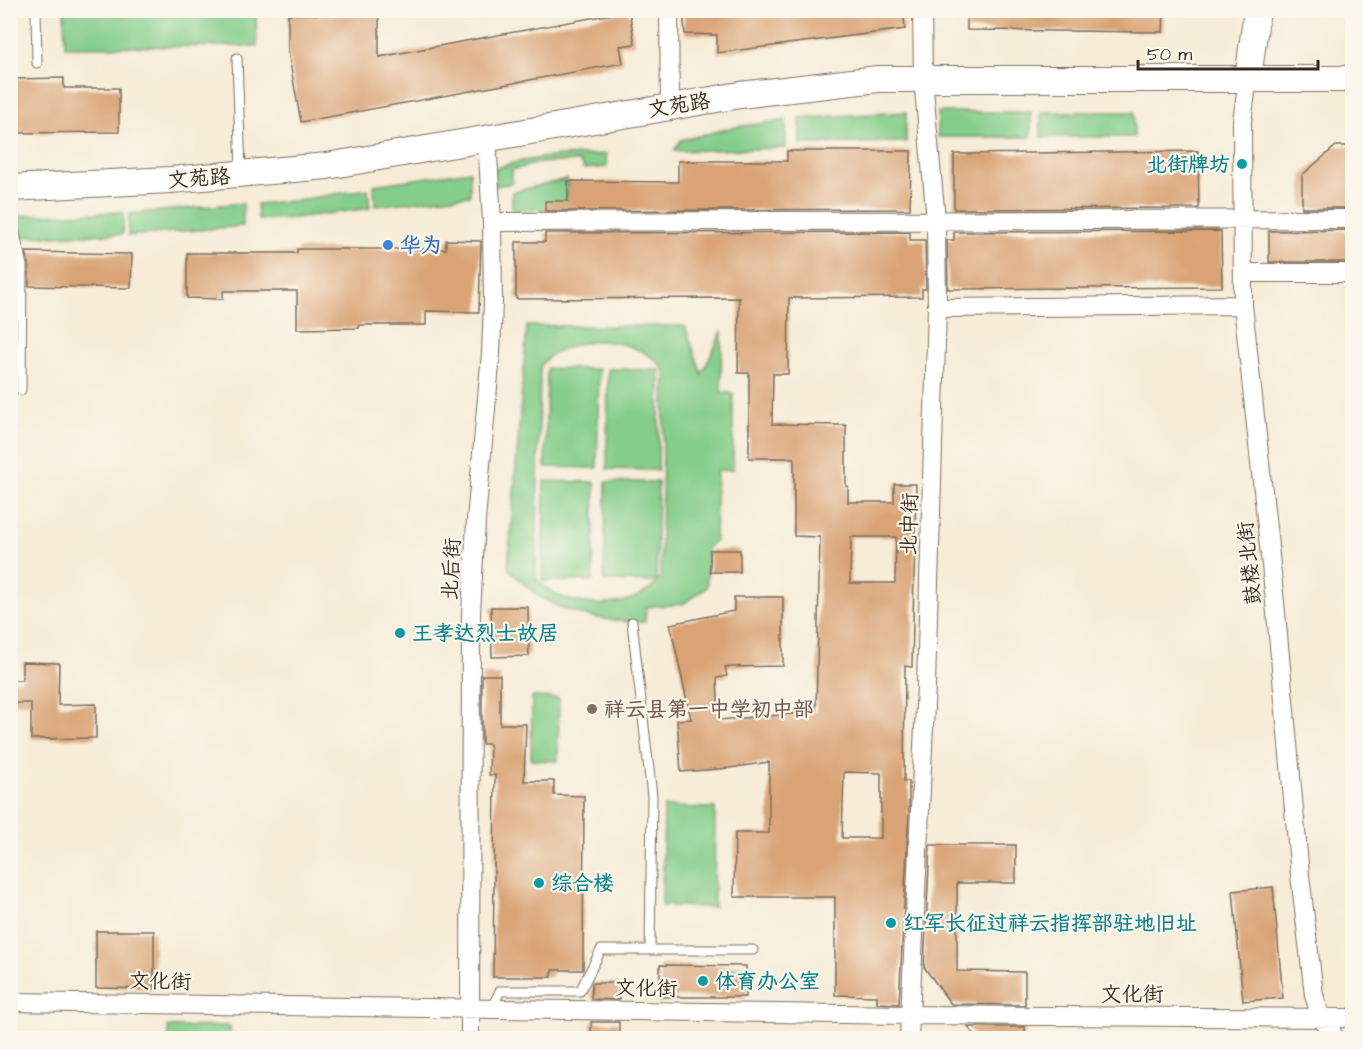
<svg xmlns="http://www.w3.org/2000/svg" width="1363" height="1049" font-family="'Architects Daughter','LXGW WenKai TC',sans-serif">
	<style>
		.green { fill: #84cd8a; stroke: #607c54; stroke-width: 1.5; fill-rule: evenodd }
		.building { fill: #d9a375; fill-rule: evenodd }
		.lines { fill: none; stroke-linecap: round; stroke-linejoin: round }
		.lane-casing { stroke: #7c6e5f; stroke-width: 11 }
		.street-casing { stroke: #7c6e5f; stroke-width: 20 }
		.secondary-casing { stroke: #7c6e5f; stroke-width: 28 }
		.lane { stroke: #fff; stroke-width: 9 }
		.street { stroke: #fff; stroke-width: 18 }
		.secondary { stroke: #fff; stroke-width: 26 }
		.culture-dot { fill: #0f9aa8; stroke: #fbf7ec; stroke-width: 2 }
		.shop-dot { fill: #3f7fe0; stroke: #fbf7ec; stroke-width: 2 }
		.education-dot { fill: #8d6e63; stroke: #fbf7ec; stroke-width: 2 }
		.labels { text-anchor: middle; stroke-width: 4.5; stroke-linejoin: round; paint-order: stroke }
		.street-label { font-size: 21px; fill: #3b2a1e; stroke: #fbf7ec }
		.culture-label { font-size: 21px; font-weight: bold; fill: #0d838f; stroke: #fbf7ec; text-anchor: start }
		.shop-label { font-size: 21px; font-weight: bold; fill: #366cbe; stroke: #fbf7ec; text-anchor: start }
		.education-label { font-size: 21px; font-weight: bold; fill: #785e54; stroke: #fbf7ec; text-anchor: start }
	</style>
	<rect width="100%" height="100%" fill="#fbf7ec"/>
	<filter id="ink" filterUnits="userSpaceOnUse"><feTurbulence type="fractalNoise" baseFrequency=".0167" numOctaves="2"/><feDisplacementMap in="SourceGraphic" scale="12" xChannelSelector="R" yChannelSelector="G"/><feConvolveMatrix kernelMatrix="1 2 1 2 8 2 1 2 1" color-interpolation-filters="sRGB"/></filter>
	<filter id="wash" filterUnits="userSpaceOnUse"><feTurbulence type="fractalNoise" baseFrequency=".008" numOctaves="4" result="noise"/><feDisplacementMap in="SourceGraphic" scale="24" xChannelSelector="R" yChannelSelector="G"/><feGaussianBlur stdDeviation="1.35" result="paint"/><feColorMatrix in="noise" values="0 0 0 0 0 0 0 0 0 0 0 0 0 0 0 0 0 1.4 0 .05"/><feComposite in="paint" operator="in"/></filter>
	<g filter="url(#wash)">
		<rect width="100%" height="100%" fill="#f6ecd7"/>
		<path class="green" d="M64 11H256L257 46 65 47Z
			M906 112V142L800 144V118Z
			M938 112H1031V137H938Z
			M1041 112H1134V137H1041Z
			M786 120V148L674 151 681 140 735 127Z
			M606 154 607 167 584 169 579 161 539 163 512 170V183L495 186V169C531 155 568 156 606 154Z
			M470 171V195L375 206 374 185Z
			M567 179V209L512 210V192Z
			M368 189 370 208 295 218 258 220 257 204 292 201Z
			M243 203V226L128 236 129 214Z
			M123 212V234L11 237V216Z
			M527 326H685L702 374 722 331 721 392 733 393V470H717L715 541 707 548V587L683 604 646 607 645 622C610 622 571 616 540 597 528 589 518 578 508 568ZM594 341C618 341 649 348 665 370L660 578C637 614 560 611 536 578L540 367C549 350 576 344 594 341Z
			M547 368 599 369 597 468 545 467Z
			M608 369 660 370 658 470 607 469Z
			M544 481 595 482 593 581H542Z
			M606 482H658L656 582 604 581Z
			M532 697 559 698 558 761 531 760Z
			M664 807 715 808 714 907 662 906Z
			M230 1026V1038H169L168 1027Z"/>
		<g id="blocks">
			<path class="building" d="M683 10H903L905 29 717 53V35L685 34Z
				M967 10H1164L1163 32 967 30Z
				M629 11 635 44 620 46 623 63 301 122 288 52V14L379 15V57Z
				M64 78V88H119V132L10 133V79Z
				M1336 146H1353V208H1302V175Z
				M787 151H911L910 209 545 211V201H568V181L678 182V161H787Z
				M1198 151 1199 208 954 209V154Z
				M1353 230V262H1269V231Z
				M1221 231 1222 287 948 289 947 240H954V232Z
				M910 232V240H925L926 289H922V297L789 298 788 374H773L772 424 846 425V486H848V502H894V484H916L912 667 905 666 904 781H909V809L899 1004 877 1003V996L835 995V897H734L735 833H769V762L729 768 681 772 677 720 691 719 670 624 734 611V597H783V666L725 667 727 676 717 678 719 720 816 712 820 537 794 536V458H749V373H738L739 298 516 299V242H545V233ZM851 537H896L895 583H850ZM844 772 881 773V838H842Z
				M446 240 481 241 479 312 426 311V325H359V328L297 329V291H223V299L187 298V253H297V249H446Z
				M26 252 132 254 131 288 29 286V266Z
				M710 550H740V572H710Z
				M491 607H528L529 656 492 657Z
				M22 662 59 663 58 705 96 704V738L31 739V703H10V680H22Z
				M482 675H500V724H526L524 781H554V795L584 796 583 970H552V977H493L495 775H489L490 744H482Z
				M930 845H1016V883H957V971L1025 972V1005L951 1004 924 967Z
				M1273 887 1283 998 1243 1001 1233 891Z
				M96 931H154V989L96 988Z
				M660 965 746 966V997H660Z
				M592 983H619V1000L591 999Z
				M591 1022H619V1038H591Z
				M968 1027H1025V1038H977Z"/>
		</g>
	</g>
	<g filter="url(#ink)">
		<use href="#blocks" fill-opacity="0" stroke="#7c6e5f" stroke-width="1.5"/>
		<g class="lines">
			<g class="lane-casing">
				<path id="lane" d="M36 10 37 63
					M237 58 241 172
					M10 210 22 266 21 390
					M632 622 652 796 650 950
					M491 1009 500 991H580L601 950H753"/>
			</g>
			<g class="street-casing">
				<path id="street" d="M669 10 670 107
					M1248 79 1242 121 1243 305 1275 602 1300 875 1314 995 1321 1018 1332 1032V1038
					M492 222 1352 219
					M1243 273H1352
					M937 308 1243 305
					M10 1002 909 1015 1352 1018
					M470 1038 471 614 476 520 491 353 493 302 492 222 487 138
					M909 1038 926 685 937 308 936 220 923 78 922 10"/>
			</g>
			<g class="secondary-casing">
				<path id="secondary" d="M1248 79 1257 10
					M10 188 170 180 327 166 740 95 878 79H1352"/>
			</g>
			<use href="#lane" class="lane"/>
			<use href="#street" class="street"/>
			<use href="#secondary" class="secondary"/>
		</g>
	</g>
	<g class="culture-dot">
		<circle cx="1242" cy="164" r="6"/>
		<circle cx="400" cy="633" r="6"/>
		<circle cx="539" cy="883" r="6"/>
		<circle cx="891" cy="923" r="6"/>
		<circle cx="703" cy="981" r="6"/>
	</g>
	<circle class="shop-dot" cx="388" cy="245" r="6"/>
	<circle class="education-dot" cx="592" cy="709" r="6"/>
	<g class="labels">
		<g class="street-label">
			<text transform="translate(679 105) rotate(-9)" y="7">文苑路</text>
			<text transform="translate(199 178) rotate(-4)" y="7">文苑路</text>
			<text transform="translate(909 524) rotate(-88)" y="7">北中街</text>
			<text transform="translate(1249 563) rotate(-96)" y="7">鼓楼北街</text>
			<text transform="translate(451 569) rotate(-87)" y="7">北后街</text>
			<text transform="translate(160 981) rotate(1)" y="7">文化街</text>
			<text transform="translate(646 988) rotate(1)" y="7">文化街</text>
			<text x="1132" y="1001">文化街</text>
		</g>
		<g class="culture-label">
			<text x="1230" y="171" text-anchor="end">北街牌坊</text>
			<text x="412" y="640">王孝达烈士故居</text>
			<text x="551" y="890">综合楼</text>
			<text x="903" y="930">红军长征过祥云指挥部驻地旧址</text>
			<text x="715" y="988">体育办公室</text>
		</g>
		<g class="shop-label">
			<text x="400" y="252">华为</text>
		</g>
		<g class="education-label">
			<text x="604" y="716">祥云县第一中学初中部</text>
		</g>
	</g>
	<rect width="1363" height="1049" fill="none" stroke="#fbf7ec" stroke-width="36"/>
	<path d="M1138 60v9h180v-9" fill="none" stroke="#3b2a1e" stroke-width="3"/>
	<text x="1147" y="60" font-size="18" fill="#3b2a1e" stroke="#fbf7ec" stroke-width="4.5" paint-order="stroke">50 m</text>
</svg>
